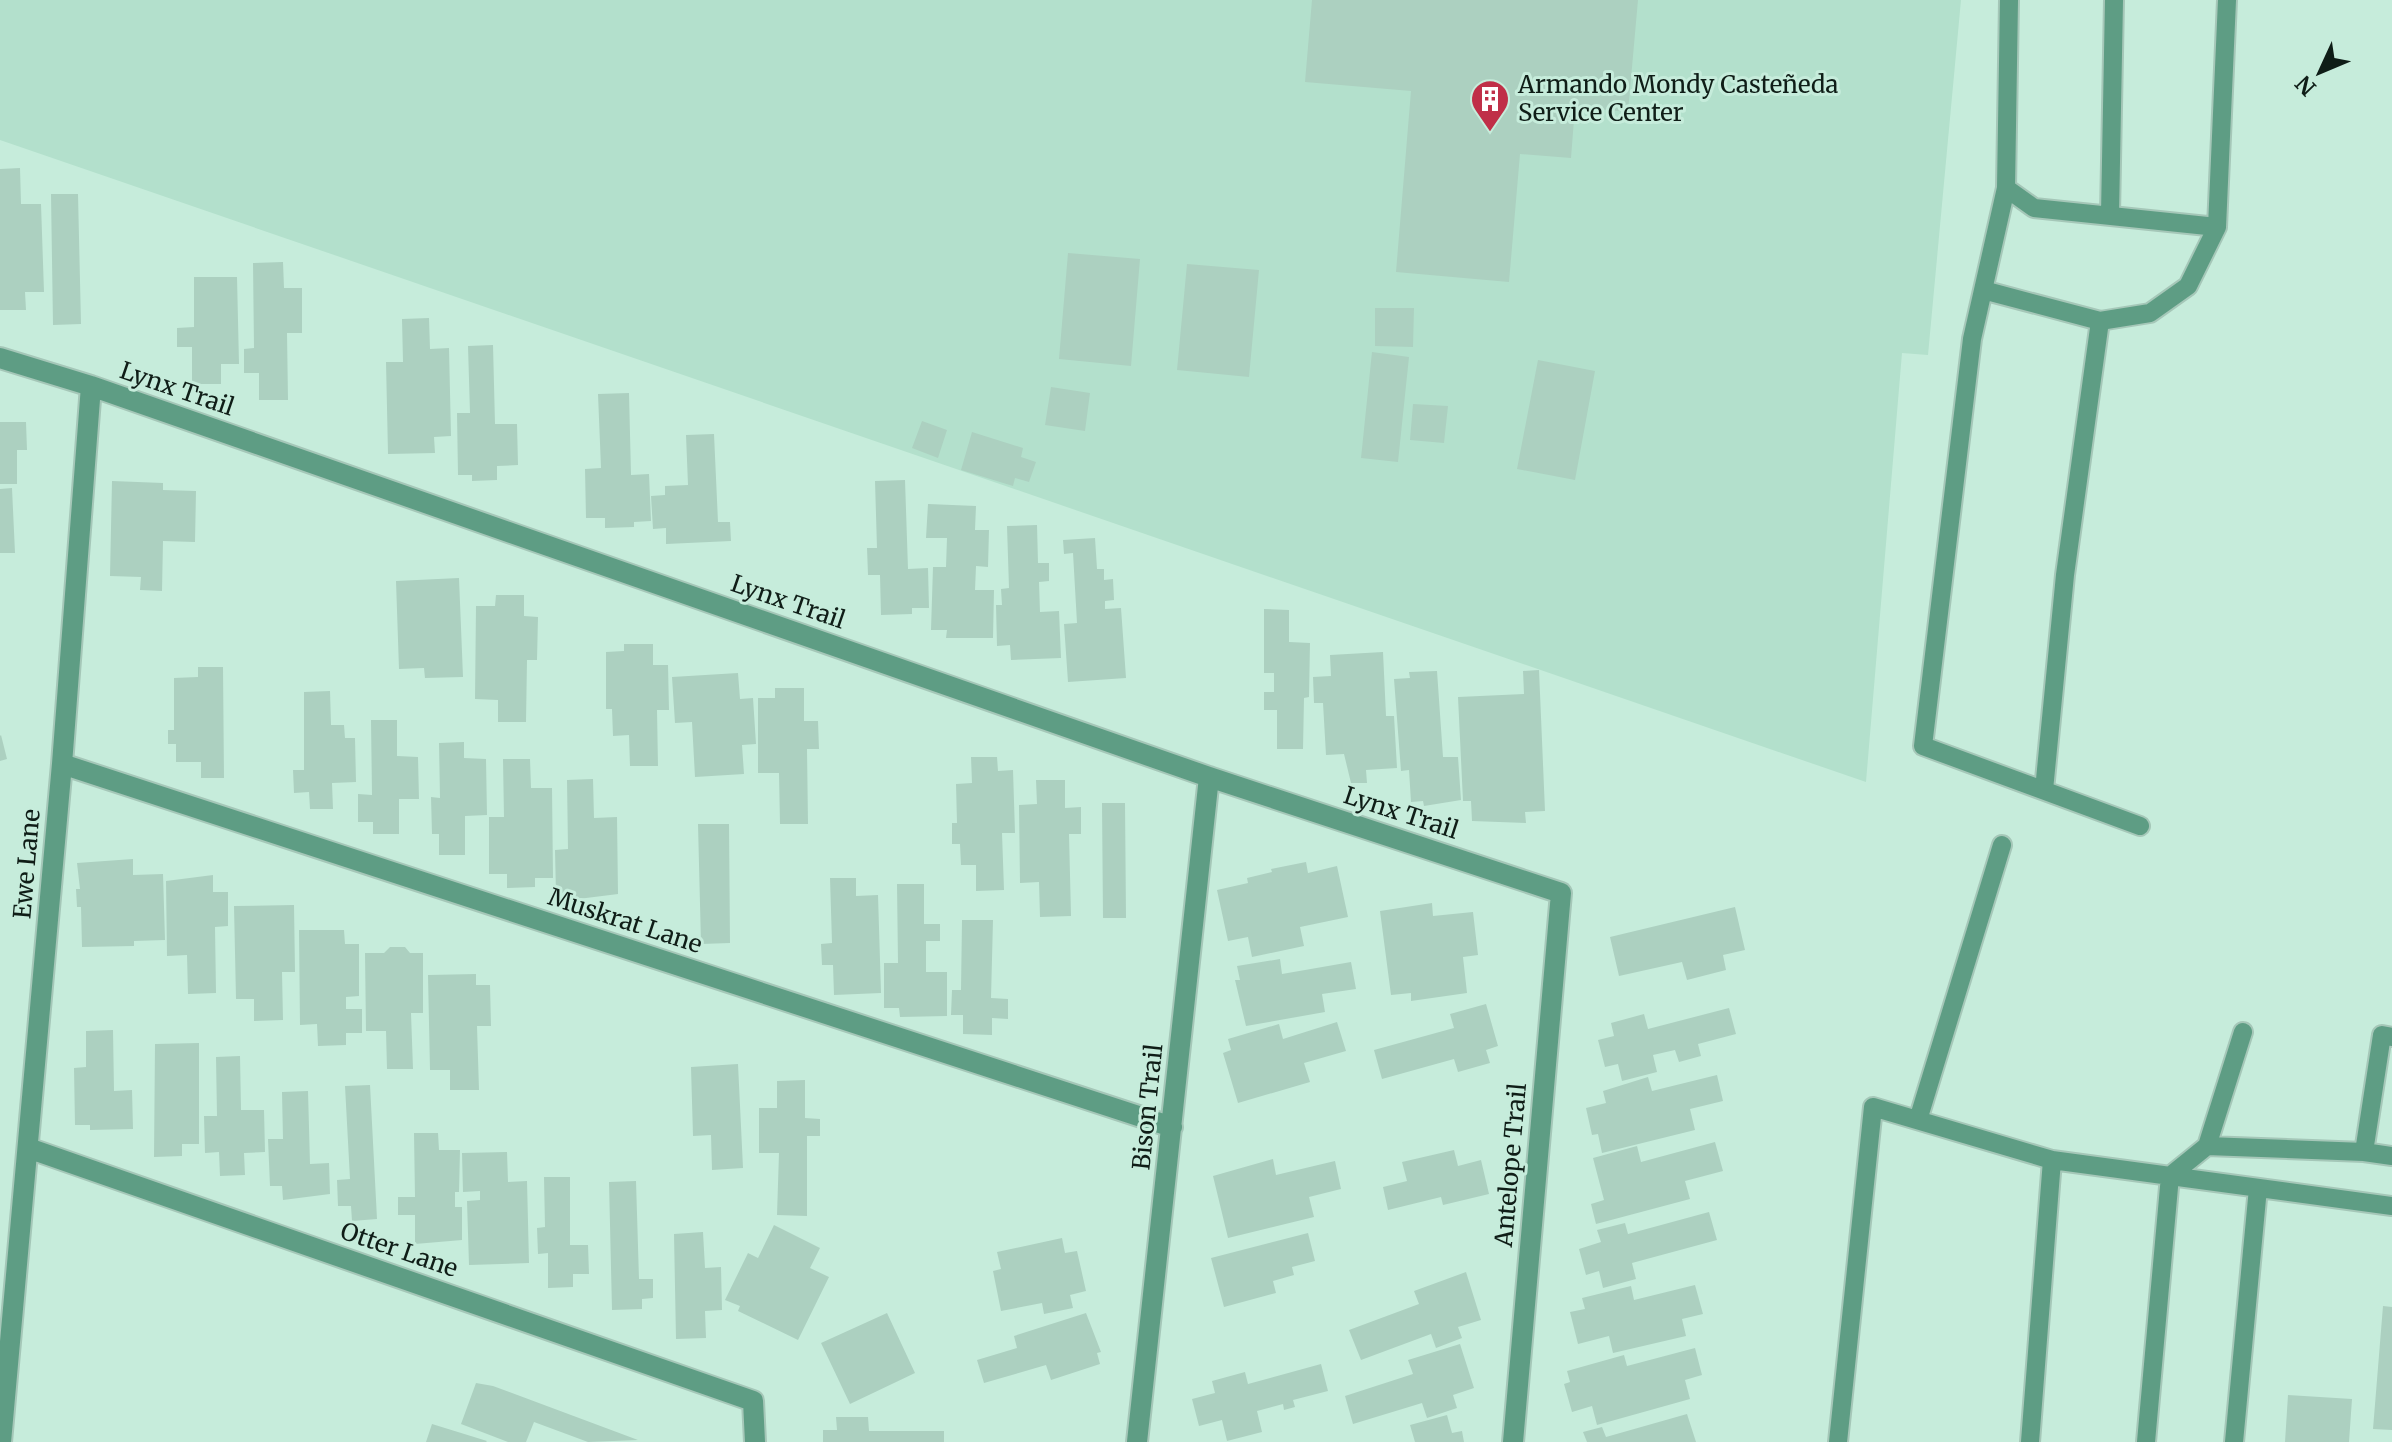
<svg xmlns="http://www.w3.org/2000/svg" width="2392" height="1442" font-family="Merriweather,serif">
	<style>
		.built { fill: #b3e0cc }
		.building { fill: #acd0c0 }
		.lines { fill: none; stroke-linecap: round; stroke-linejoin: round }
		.service-casing { stroke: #a5c7b8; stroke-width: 22 }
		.minor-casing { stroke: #a5c7b8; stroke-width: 24 }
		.service { stroke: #5e9d84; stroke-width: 18 }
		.minor { stroke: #5e9d84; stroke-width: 20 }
		.labels { text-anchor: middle; stroke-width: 6; stroke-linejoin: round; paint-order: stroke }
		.poi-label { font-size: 24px; fill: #0f1d17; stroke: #c6ecdb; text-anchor: start }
		.street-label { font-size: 24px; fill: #0f1d17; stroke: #c6ecdb }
	</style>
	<rect width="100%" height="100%" fill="#c6ecdb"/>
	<path class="built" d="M0 0H1961L1928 355 1902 353 1866 782 0 140Z"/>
	<path class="building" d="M1312 0H1638L1628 112 1575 107 1571 158 1520 154 1509 282 1396 272 1411 91 1305 82Z
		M20 168 21 204H41L44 292H25L26 310H0V169Z
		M51 194H78L81 324 53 325Z
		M1068 253 1140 259 1131 366 1059 359Z
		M283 262 284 288H302V333H287L288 400H259V373H244V349L254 348 253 263Z
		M1187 264 1259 270 1249 377 1177 370Z
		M194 277H237L239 364H221V384H192V347H177V328L194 327Z
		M1375 308H1414L1413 347 1375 346Z
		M429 318 430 349 449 348 451 436 434 437 435 453 388 454 386 362H403L402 319Z
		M493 345 495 424H517L518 465 497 466V480L472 481V475H458L457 413H470L468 346Z
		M1372 352 1409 357 1398 462 1361 458Z
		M1538 360 1595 371 1575 480 1517 469Z
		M1051 387 1090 393 1085 431 1045 425Z
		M629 393 631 475 649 474 651 521 634 522V527L605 528V518H586L585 469 601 468 598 394Z
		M1413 404 1448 406 1444 443 1410 440Z
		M922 421 947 430 938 458 912 448Z
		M0 422H26L27 450H17V484H0Z
		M972 432 1023 448 1021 457 1036 462 1029 482 1015 478 1013 486 961 470Z
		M714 434 718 522H730L731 541 666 544V528L653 529 651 496 665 495V486L688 485 686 435Z
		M905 480 908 569 928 568 929 608H912V614L881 615 880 575H868L867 548H877L875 481Z
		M112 481 163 483V490L196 491 195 542 163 541 162 591 140 590 141 577 110 576Z
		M12 488 15 553H0V489Z
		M928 504 976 506 975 530H989L988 567 976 566 975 590H994L993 638H946L947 630H931L933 567H946L947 538H926Z
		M1037 525 1038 563H1049V581L1039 582 1040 612 1059 611 1061 658 1011 660 1010 645 997 646 996 605H1002L1001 589 1009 588 1007 526Z
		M1095 538 1097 569H1104V580L1113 579 1114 600 1105 601V609L1121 608 1126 678 1068 682 1064 624 1077 623 1073 553 1064 554 1063 540Z
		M459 578 463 677 425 678 424 668 399 669 396 581Z
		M496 595H524V616L538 617 537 660H527L526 722H498V700L475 699 476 606H495Z
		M1264 609 1289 610V642L1310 643 1309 697 1304 698 1303 749H1277V710H1264V692H1274V673H1264Z
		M624 644H653V665H668L669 710H657L658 766H630L629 735 613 736 612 709H606V652L624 651Z
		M1383 652 1386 716H1394L1397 768 1366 770 1367 783H1351L1344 754 1326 755 1323 703H1314L1313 677 1331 676 1330 655Z
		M198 667H223L224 778H201V762H176V744H168V730H174V678L198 677Z
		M1539 670 1545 811 1525 812 1526 823 1472 821 1471 801H1463L1458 697 1524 694 1523 671Z
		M1437 671 1443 757H1458L1461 800 1424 806 1423 801 1411 802 1409 770 1401 771 1394 679 1410 678 1409 672Z
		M738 673 740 699 753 698 756 744 742 745 744 774 695 777 692 722 675 723 672 677Z
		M775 688H804V721H818L819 749H807L808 824H780L779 773H758V698H775Z
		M330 691 331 725H344L345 738H355L356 782 332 783 333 809H310L309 792 294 793 293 770H304V692Z
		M371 720H397V756L418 757 419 799H399V834H373V822H358V794L372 795Z
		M1 735 7 759 0 761V736Z
		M464 742V758L486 759 487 815 465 816V855H439V834H432L431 797 440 798 439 743Z
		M971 757H997L998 771 1013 770 1015 833H1002L1004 890 976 891V865H961L960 844H952V823H957L956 784 972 783Z
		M503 759H530L531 788H552L553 878H535V887L507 888V874H489V817H504Z
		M593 779 594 818 617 817 618 894 570 900V894H556L555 850 568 849 567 780Z
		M1036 780H1065V808L1081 807V834H1069L1071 916 1040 917 1039 882 1020 883 1019 805 1037 804Z
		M1102 803H1125L1126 918H1103Z
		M698 824H729L730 943 701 944Z
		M133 859V875L163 874 165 940 134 941V946L82 947 81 907H77L76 889H80L77 863Z
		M1306 862 1308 873 1337 866 1348 917 1300 927 1304 946 1252 957 1248 937 1228 941 1217 890 1248 883 1247 878 1272 872 1271 869Z
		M213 875V892H228V926L215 927 216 993 188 994 187 955 167 956 166 881Z
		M830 878H856V896L878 895 881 993 834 995 833 965H822L821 944 832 943Z
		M897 884H924V924H940V941H926V972H947V1016L900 1017 899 1008H884V963H898Z
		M1432 903 1433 916 1473 912 1478 955 1463 957 1467 993 1411 1001V993L1391 995 1380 911Z
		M294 905 295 972H282L283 1020 254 1021V999H236L234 906Z
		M1735 907 1745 950 1723 955 1726 970 1687 980 1682 962 1619 976 1610 937Z
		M962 920H993L991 998 1008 999V1019L992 1018V1035L963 1034V1015H951L952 990H961Z
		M299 930H344L345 944H359V996L346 997V1009H362V1033H346V1045L318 1046 317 1024 300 1025Z
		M390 947H405L410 953H423V1013H411L413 1069H387L386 1031H366L365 953H384Z
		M1280 959 1282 974 1351 962 1356 989 1322 994 1325 1012 1246 1026 1235 980H1240L1237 966Z
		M476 974V985H490L491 1026H477L479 1090H450V1070H430L428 975Z
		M1486 1004 1498 1046 1486 1050 1490 1063 1458 1072 1454 1059 1382 1079 1374 1050 1454 1028 1450 1014Z
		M1729 1008 1736 1034 1698 1044 1701 1056 1679 1062 1675 1050 1653 1055 1657 1072 1622 1081 1618 1064 1605 1067 1598 1040 1614 1036 1611 1023 1644 1014 1648 1029Z
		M1337 1022 1346 1051 1304 1063 1310 1082 1238 1103 1223 1053 1231 1050 1228 1039 1279 1024 1283 1039Z
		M113 1030 114 1091 132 1090 133 1129 90 1130V1125H75L74 1068 86 1067V1031Z
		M199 1043V1144H182V1156L154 1157 155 1044Z
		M240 1056 241 1110H264L265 1152 244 1153 245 1175 220 1176 219 1152 205 1153 204 1116H217L216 1057Z
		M738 1064 743 1168 712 1170 711 1135 693 1136 691 1067Z
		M1717 1075 1723 1101 1690 1109 1695 1130 1602 1153 1598 1134 1592 1135 1586 1108 1606 1103 1603 1091 1648 1077 1652 1091Z
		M805 1080V1118L820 1119V1136H807V1216L777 1215 779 1153H759V1108H777V1081Z
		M370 1085 377 1219 352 1221 351 1206H338L337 1180 350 1179 345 1086Z
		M308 1091 310 1164 329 1163 330 1194 283 1200 282 1186H270L268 1139H283L282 1092Z
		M414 1133H438L439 1150H460L459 1192H455V1207H462V1240L415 1244V1215H398V1197H415Z
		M1715 1142 1723 1171 1685 1181 1690 1199 1596 1224 1591 1204 1604 1200 1593 1158 1637 1146 1641 1162Z
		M1454 1150 1458 1166 1481 1160 1489 1194 1443 1205 1441 1197 1388 1210 1383 1187 1407 1181 1402 1162Z
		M507 1152 508 1182 527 1181 529 1263 469 1265 467 1201 480 1200V1191L463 1192 462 1153Z
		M1273 1159 1276 1175 1335 1161 1341 1189 1309 1197 1314 1217 1228 1238 1213 1176Z
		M544 1177H570V1245H588L589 1274H573V1287L548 1288V1253L538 1254 537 1228 545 1227Z
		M636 1181 639 1279H653V1298L642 1299V1309L612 1310 609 1182Z
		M1709 1212 1717 1240 1632 1263 1636 1279 1603 1288 1599 1271 1586 1275 1579 1249 1601 1242 1597 1230 1625 1223 1628 1234Z
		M774 1225 820 1248 810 1268 829 1277 798 1340 738 1311 740 1306 725 1300 748 1253 758 1258Z
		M703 1232 705 1268 721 1267 722 1310 705 1311 706 1338 676 1339 674 1234Z
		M1308 1233 1315 1261 1292 1267 1294 1275 1273 1281 1276 1293 1224 1307 1211 1258Z
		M1062 1238 1065 1253 1077 1251 1086 1291 1070 1295 1073 1308 1044 1314 1042 1303 1001 1311 993 1271 1001 1269 997 1252Z
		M1466 1272 1481 1320 1458 1327 1462 1338 1436 1348 1431 1334 1361 1360 1349 1330 1419 1304 1414 1291Z
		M1695 1285 1703 1314 1682 1319 1686 1336 1613 1353 1609 1336 1578 1344 1570 1312 1585 1309 1582 1298 1631 1286 1634 1300Z
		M2383 1306 2392 1307V1430L2373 1429Z
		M887 1313 915 1373 850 1404 821 1343Z
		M1086 1313 1101 1352 1097 1353 1100 1364 1051 1380 1046 1365 984 1383 977 1360 1017 1348 1014 1336Z
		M1460 1344 1474 1388 1453 1395 1457 1408 1427 1418 1422 1403 1353 1424 1345 1396 1413 1374 1408 1360Z
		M1695 1348 1702 1375 1685 1380 1690 1399 1597 1425 1592 1406 1572 1412 1564 1384 1570 1382 1567 1371 1624 1355 1627 1366Z
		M1321 1364 1328 1391 1293 1400 1295 1407 1284 1410 1283 1404 1257 1411 1262 1432 1227 1441 1222 1420 1199 1426 1192 1399 1215 1393 1212 1381 1245 1372 1248 1384Z
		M476 1383 493 1386 638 1440 588 1442 534 1422 526 1442H508L461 1424Z
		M2288 1395 2352 1399 2349 1442H2285Z
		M1687 1414 1696 1442H1587L1583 1432 1602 1427 1606 1437Z
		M1447 1415 1452 1433 1462 1431 1464 1442H1415L1410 1425Z
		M836 1417H868L869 1431H944V1442H823V1430H837Z
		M432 1424 487 1441 486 1442H426Z"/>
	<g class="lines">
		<g class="service-casing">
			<path id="service" d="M2009 0 2006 188 2034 208 2217 227 2227 0
				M2006 188 1972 339 1923 746 2140 826
				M2110 215 2114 0
				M1983 290 2100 321 2065 575 2044 790
				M2100 321 2150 313 2188 286 2217 227
				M2243 1032 2207 1146 2364 1152
				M2392 1037 2382 1035 2364 1152 2392 1156
				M1918 1120 2002 845
				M1838 1442 1873 1107 2052 1160 2392 1206
				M2030 1442 2052 1160
				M2146 1442 2170 1176 2207 1146
				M2234 1442 2258 1188"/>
		</g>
		<g class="minor-casing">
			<path id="minor" d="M0 358 91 386 1209 777 1561 893 1513 1442
				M62 764 1172 1127
				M28 1148 753 1401 755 1442
				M1 1442 62 764 91 386
				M1137 1442 1209 777"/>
		</g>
		<use href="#service" class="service"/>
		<use href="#minor" class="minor"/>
	</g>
	<defs>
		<g id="building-pin" transform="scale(2)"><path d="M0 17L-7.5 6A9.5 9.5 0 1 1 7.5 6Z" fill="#c02f48" stroke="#c6ecdb"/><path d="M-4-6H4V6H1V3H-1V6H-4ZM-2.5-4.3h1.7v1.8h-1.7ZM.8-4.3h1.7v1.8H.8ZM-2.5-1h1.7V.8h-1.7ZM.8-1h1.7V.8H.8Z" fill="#fff"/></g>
	</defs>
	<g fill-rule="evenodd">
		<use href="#building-pin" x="1490" y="99"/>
	</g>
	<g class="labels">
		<g class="poi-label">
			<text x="1518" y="93">Armando Mondy Casteñeda<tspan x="1518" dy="28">Service Center</tspan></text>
		</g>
		<g class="street-label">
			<text transform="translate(177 389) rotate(19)" y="8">Lynx Trail</text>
			<text transform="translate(788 602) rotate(19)" y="8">Lynx Trail</text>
			<text transform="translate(1401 813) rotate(18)" y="8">Lynx Trail</text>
			<text transform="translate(27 864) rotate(-85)" y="8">Ewe Lane</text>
			<text transform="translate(625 921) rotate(18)" y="8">Muskrat Lane</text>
			<text transform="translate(1148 1107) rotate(-84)" y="8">Bison Trail</text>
			<text transform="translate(1511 1165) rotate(-85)" y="8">Antelope Trail</text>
			<text transform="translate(399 1250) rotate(19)" y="8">Otter Lane</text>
		</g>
	</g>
	<g transform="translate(2320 72) rotate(226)" stroke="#c6ecdb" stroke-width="6" paint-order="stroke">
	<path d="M0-6L14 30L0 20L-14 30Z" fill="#0f1d17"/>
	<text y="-12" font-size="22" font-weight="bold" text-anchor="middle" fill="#0f1d17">N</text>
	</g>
</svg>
